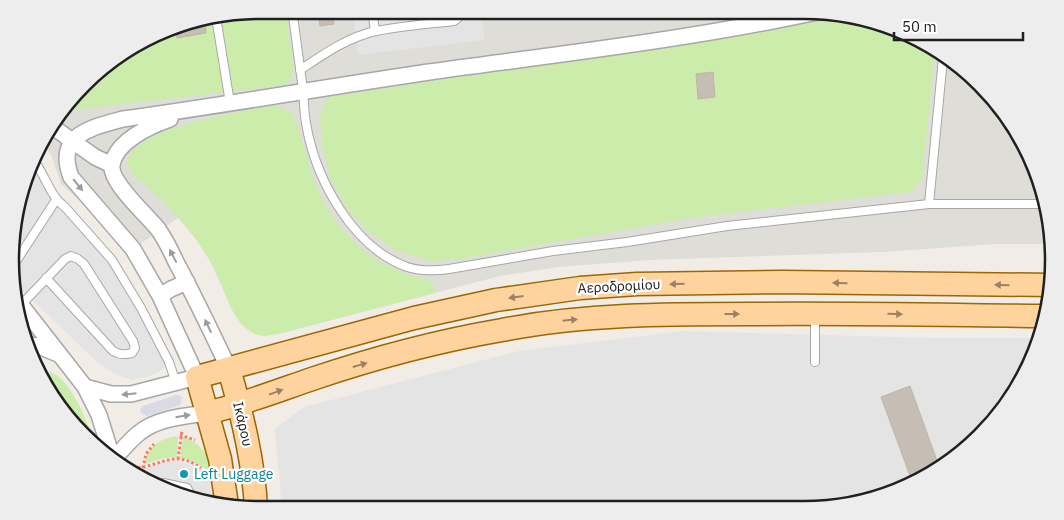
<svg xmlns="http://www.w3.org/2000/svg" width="1064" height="520" font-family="'IBM Plex Sans',sans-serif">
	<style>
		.airport { fill: #dfddd7 }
		.grass { fill: #ccecab }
		.parking { fill: #e4e4e4 }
		.plaza { fill: #dadae7 }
		.building { fill: #c6bdb5; stroke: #c3b3a8 }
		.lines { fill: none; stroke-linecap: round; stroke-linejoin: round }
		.lane-casing { stroke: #a7a7a7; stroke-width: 10 }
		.street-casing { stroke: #a7a7a7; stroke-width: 18 }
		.primary-casing { stroke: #9c6600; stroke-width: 25 }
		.path { stroke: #fe776a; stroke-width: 3; stroke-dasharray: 2.5 2.5; stroke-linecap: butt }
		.lane { stroke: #fff; stroke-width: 8 }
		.street { stroke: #fff; stroke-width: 15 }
		.primary { stroke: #ffd39d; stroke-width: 22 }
		.oneway { fill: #9b9b9b }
		.oneway2 { fill: #9b8265 }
		.culture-dot { fill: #0f9aa8; stroke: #fff; stroke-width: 2 }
		.labels { text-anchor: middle; stroke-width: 4.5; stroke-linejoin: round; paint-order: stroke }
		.street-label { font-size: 14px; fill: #202020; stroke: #fff }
		.culture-label { font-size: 14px; fill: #0d838f; stroke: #fff; text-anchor: start }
		.rim { fill: none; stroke: #202020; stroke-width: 2.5 }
	</style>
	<rect width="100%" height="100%" fill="#f1ede6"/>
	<path class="airport" d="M260 10 820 11 914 36 992 95 1041 179 1049 244H995L882 252 649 260 559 267 500 276 282 333 265 336 258 335 251 332 234 313 212 265 200 244 178 218 127 253 105 227 83 204 61 184 51 154 42 145 52 121 108 62Z"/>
	<path class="grass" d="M260 10H285L294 72 286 85 72 110 66 107 108 62 179 23Z
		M839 16 914 36 935 52 922 179 911 192 690 218 460 259 430 261 395 250 368 231 345 206 330 176 322 146 320 116 327 97 670 45Z
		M275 106 290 111 294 117C304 142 309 169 320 194 342 240 380 271 431 280L435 293 282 333C271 335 261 338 251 332 232 320 227 296 218 277 214 267 209 258 203 250 186 222 160 197 135 176 132 173 128 168 128 163 128 129 236 113 262 107Z
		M50 372C70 377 90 426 95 445L83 437 43 380 47 373Z
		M178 436 177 457 164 458 145 464C147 446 161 438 178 436Z
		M185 436C199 444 212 456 212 473L196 463 180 458 183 437Z"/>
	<path class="parking" d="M353 10H481L484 40 358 55Z
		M33 167 49 197 108 257 169 360 166 366 156 374 132 380 115 374 97 362 12 281 15 211Z
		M683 331 930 338H1037L1028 370 992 425 943 468 899 491 836 508 282 509 275 429 304 407 519 351Z
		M164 461 182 462 198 468 213 481 215 502 150 484 140 477 144 469Z"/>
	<path class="plaza" d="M176 395H179L182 398 180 405 147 416 143 415 140 412 141 408 143 406Z"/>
	<path class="building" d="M318 10H332L334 24 320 26Z
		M204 19 206 33 177 38 175 26 179 23Z
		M713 72 715 97 698 99 696 74Z
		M910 386 940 469 913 484 881 397Z"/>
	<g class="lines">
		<g class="lane-casing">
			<path id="lane" d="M292 10C296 36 299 63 303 89 304 101 304 112 306 123 315 178 352 247 407 267 420 271 435 271 449 269L553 251 627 242 727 226 782 220 929 204H1044
				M372 10 375 31
				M216 17 230 103
				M300 70C324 54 348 37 376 31 402 26 428 24 454 21L458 18 459 10
				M35 162C46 177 50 196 65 207L112 260 141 308 169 362 176 383
				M929 204 943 58
				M13 266 56 200
				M21 305 65 259 71 256 78 259 84 264 133 341 135 348 132 353C125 355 120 355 113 351L46 278
				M815 315V362
				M155 486 163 483 187 488 191 495"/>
		</g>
		<g class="street-casing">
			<path id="street" d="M170 119C150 126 116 141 112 165 109 182 147 215 158 229 165 239 171 251 176 262 195 297 212 333 229 369
				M50 125 95 157 112 165
				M160 296 171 289 187 282
				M14 299 21 305 85 387 111 394H131L197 377 160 296 133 249 71 177C55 135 90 128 123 119 225 105 327 87 429 72 560 54 692 39 822 11
				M28 345 39 346 58 354
				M85 387 99 415 112 457
				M114 459C122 450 130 440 139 433 157 418 185 416 207 413"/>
		</g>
		<g class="primary-casing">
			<path id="primary" d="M229 369C242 414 254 462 256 509
				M207 413C243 404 277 391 312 379 374 358 438 341 502 330 584 314 666 314 749 314 847 313 945 315 1043 316
				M227 505 220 459 197 377 414 318 496 300 580 288 637 284 782 282 1051 285"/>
		</g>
		<path class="path" d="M180 435 195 440
			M178 459 182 431
			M128 467C133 467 139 468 144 467 167 461 178 452 201 468
			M143 468 146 454 154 444"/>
		<use href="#lane" class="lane"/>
		<use href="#street" class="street"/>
		<use href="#primary" class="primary"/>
	</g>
	<defs><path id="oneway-solid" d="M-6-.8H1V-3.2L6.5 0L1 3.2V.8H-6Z" transform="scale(1.25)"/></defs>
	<g class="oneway">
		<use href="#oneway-solid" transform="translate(78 185) rotate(51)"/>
		<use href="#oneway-solid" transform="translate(173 256) rotate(-118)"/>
		<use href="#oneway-solid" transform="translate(208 326) rotate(-115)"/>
		<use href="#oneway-solid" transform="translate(129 394) rotate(174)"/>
		<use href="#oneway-solid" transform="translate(183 416) rotate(-9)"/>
	</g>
	<g class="oneway2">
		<use href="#oneway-solid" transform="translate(840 283) rotate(-179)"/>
		<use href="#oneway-solid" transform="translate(677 284) rotate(179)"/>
		<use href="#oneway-solid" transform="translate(1002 285) rotate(-179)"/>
		<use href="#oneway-solid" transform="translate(516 297) rotate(172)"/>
		<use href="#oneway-solid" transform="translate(732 314)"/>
		<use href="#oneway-solid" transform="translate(895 314) rotate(1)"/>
		<use href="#oneway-solid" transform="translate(570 320) rotate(-6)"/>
		<use href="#oneway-solid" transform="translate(360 365) rotate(-16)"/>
		<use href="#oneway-solid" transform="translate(276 392) rotate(-20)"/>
	</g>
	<circle class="culture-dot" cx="184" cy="474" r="5"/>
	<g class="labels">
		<g class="street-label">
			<text transform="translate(619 286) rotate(-3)" y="5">Αεροδρομίου</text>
			<text transform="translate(243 424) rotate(77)" y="5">Ικάρου</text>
		</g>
		<g class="culture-label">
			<text x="194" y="479">Left Luggage</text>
		</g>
	</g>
	<path d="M0 0H1064V520H0ZM260 19H804A241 241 0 0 1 1045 260V260A241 241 0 0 1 804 501H260A241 241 0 0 1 19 260V260A241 241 0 0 1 260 19Z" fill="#ededed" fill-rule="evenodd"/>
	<path class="rim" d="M260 19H804A241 241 0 0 1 1045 260V260A241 241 0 0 1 804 501H260A241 241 0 0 1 19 260V260A241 241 0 0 1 260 19Z"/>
	<path d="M894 32v8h129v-8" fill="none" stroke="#202020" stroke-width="2.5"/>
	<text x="902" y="32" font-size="15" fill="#202020" stroke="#ffffff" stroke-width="4" paint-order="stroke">50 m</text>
</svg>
